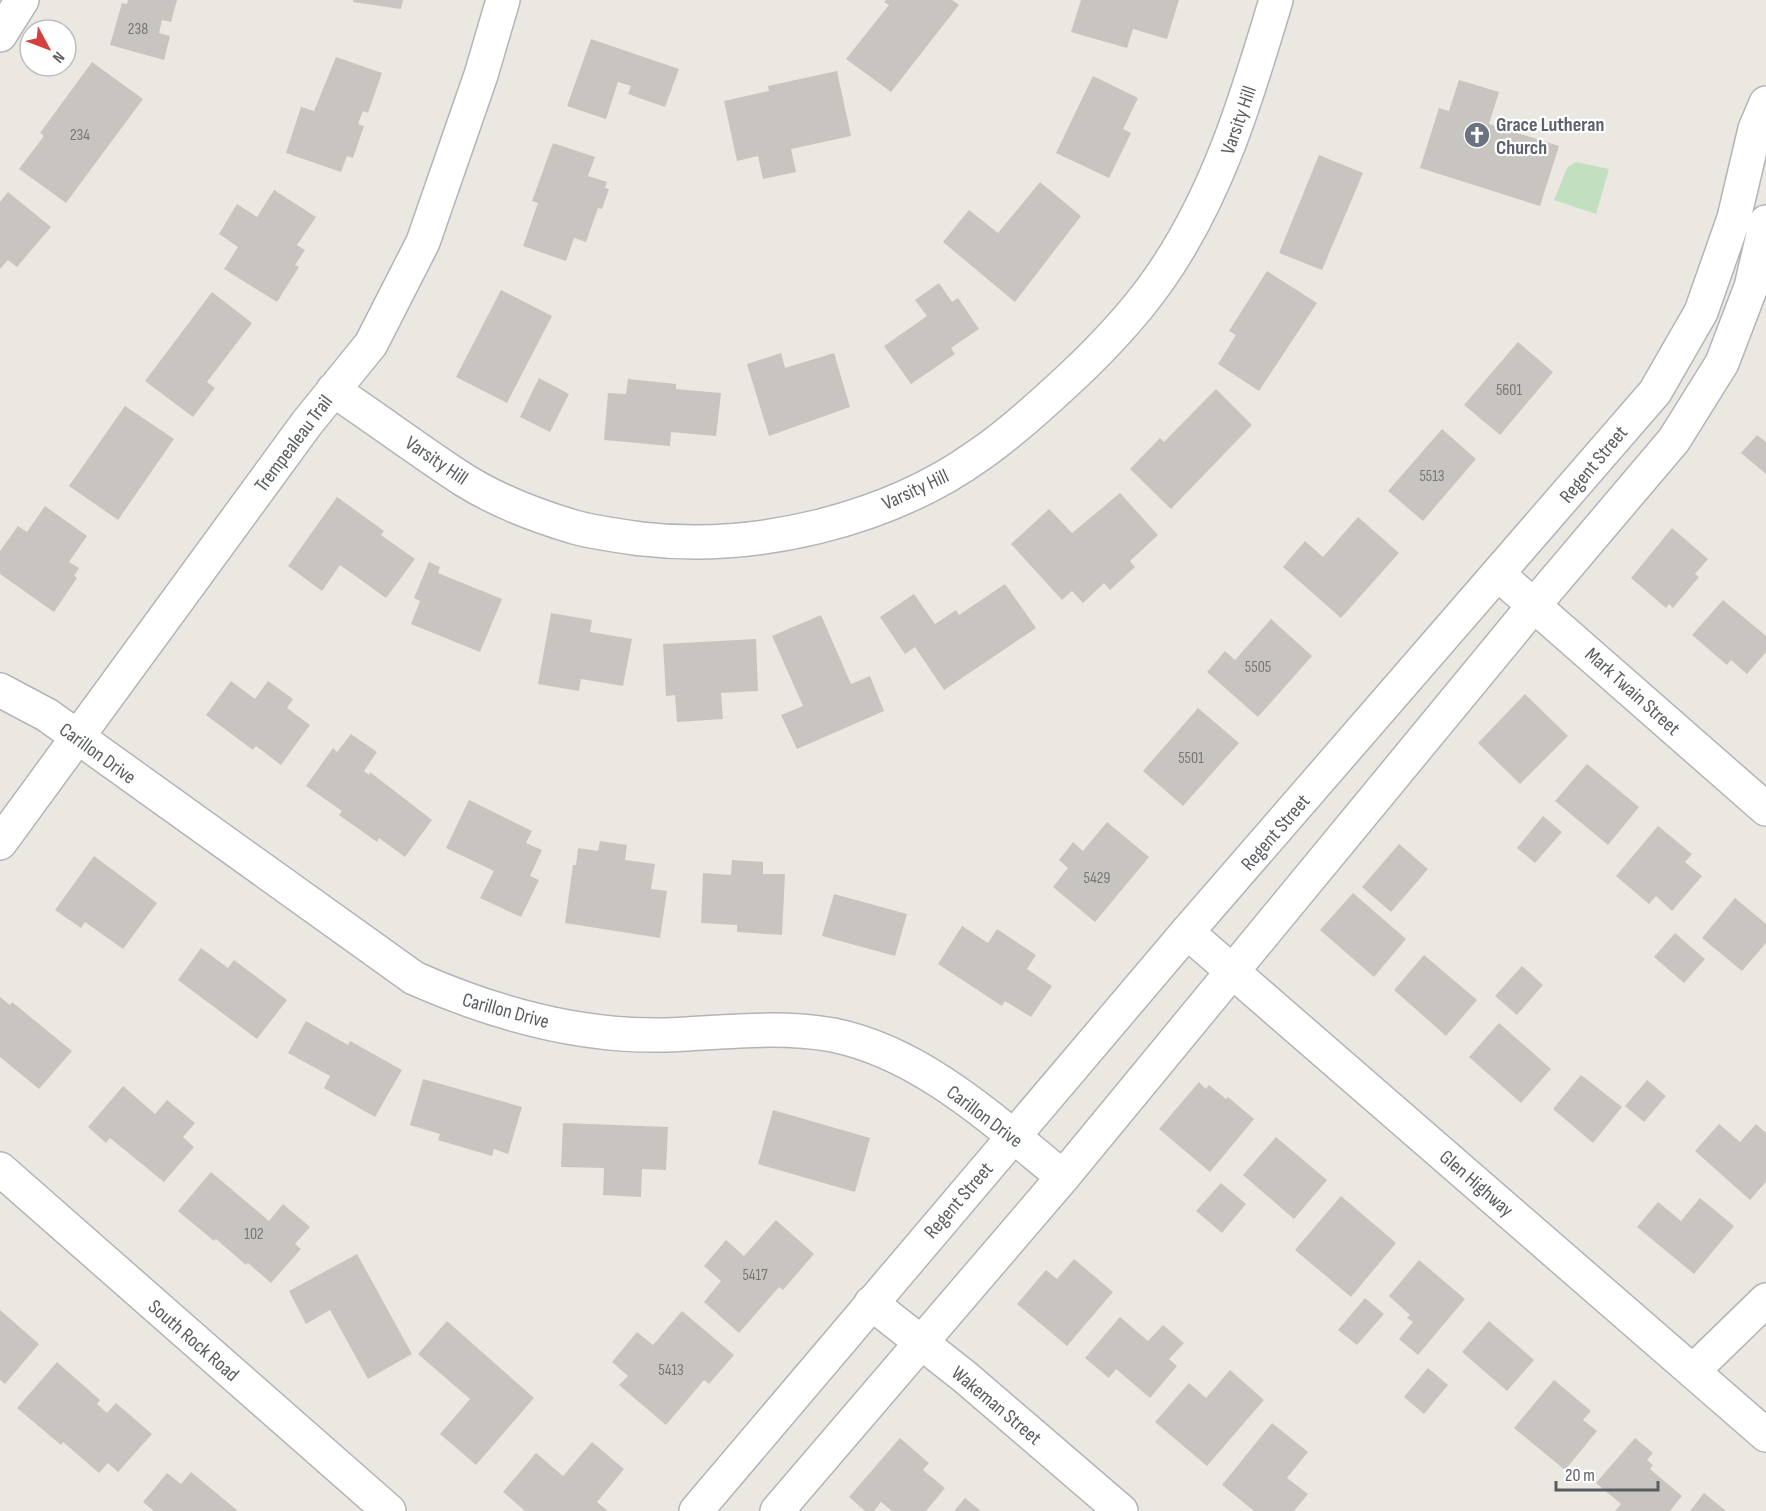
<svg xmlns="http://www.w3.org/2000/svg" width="1766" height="1511" font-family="'Sofia Sans Condensed',sans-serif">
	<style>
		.green { fill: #c2e0c0 }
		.building { fill: #c8c5c0 }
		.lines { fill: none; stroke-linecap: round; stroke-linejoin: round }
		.minor-casing { stroke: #b2b4b7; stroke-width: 36 }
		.tertiary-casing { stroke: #b2b4b7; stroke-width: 36 }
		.minor { stroke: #fff; stroke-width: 33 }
		.tertiary { stroke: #fff; stroke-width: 33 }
		.labels { text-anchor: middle; stroke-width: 4.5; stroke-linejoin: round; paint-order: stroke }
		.number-label { font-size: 16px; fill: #767778 }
		.street-label { font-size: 20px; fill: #5a5d60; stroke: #fff }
		.worship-label { font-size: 20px; font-weight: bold; fill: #5b616d; stroke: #fff; text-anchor: start }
	</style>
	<rect width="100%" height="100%" fill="#ebe8e1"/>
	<path class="green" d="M1576 162 1609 169 1596 214 1554 200 1567 168Z"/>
	<path class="building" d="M128 0H177L171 22 162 20 159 33 170 36 164 60 110 45 122 3 127 4Z
		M353 0H403L401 9 353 2Z
		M886 0H952L959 5 891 92 846 59 889 5 884 2Z
		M1081 0H1179L1167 39 1133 29 1127 48 1071 32Z
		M591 39 679 69 665 107 628 94 631 86 618 82 606 119 567 106Z
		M336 57 382 73 368 113 363 111 358 124 364 126 353 158 347 156 341 172 286 153 301 107 314 111Z
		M92 62 143 99 66 203 19 169 44 136 40 133Z
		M837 71 851 136 791 149 796 172 763 179 758 156 737 161 724 101 769 91 768 86Z
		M1093 76 1138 98 1123 129 1131 133 1109 178 1056 153Z
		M1459 80 1499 92 1489 124 1559 146 1540 206 1420 168 1439 108 1449 111Z
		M553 143 595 157 588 176 607 182 605 188 609 189 602 209 598 208 586 242 574 238 566 261 523 246 538 203 532 201Z
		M1319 155 1363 173 1322 270 1279 253Z
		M1040 182 1081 216 1015 302 943 242 969 210 998 233Z
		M274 190 316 217 297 245 305 250 295 265 299 267 277 302 224 269 238 247 219 234 237 204 257 217Z
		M8 192 51 227 17 267 8 260 0 269V202Z
		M1267 271 1317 303 1259 391 1218 364 1236 335 1229 331Z
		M939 283 952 302 958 298 979 329 951 348 955 354 911 384 884 346 927 316 915 300Z
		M501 290 552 316 507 403 456 377Z
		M212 292 252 323 207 382 215 388 193 417 145 381Z
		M1518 342 1553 372 1500 435 1464 405Z
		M781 353 785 368 834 353 850 407 769 436 747 364Z
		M539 378 569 394 550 432 520 417Z
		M628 379 676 384V389L721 393 716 436 671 432 670 446 604 440 608 393 626 394Z
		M1216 389 1252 425 1171 509 1130 469 1160 438 1164 442Z
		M125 406 174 439 118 520 69 486Z
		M1442 429 1476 459 1423 521 1388 491Z
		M1757 435 1766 442V474L1741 453Z
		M1120 493 1158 535 1130 561 1135 567 1110 590 1104 583 1083 603 1072 591 1062 600 1011 544 1049 509 1072 533Z
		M337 497 384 531 381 535 415 559 386 598 340 565 322 591 288 566Z
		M45 506 87 536 69 562 79 568 74 576 77 578 54 612 0 574V551L18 526 27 532Z
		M1358 517 1399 553 1341 618 1283 567 1305 541 1323 557Z
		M1672 528 1708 559 1695 574 1699 577 1673 608 1669 604 1666 608 1631 578Z
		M429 562 440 567 438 573 502 599 480 652 411 624 420 601 414 598Z
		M1005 584 1036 628 944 690 915 647 905 654 880 617 914 594 935 624 956 610 959 615Z
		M1723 600 1766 636V652L1747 674 1731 660 1727 665 1692 635Z
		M551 613 592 620 590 632 632 639 623 686 581 679 579 691 538 684Z
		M821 615 851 684 870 676 884 711 797 749 781 715 803 706 772 636Z
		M1271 619 1312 656 1258 717 1207 672 1225 651 1235 660Z
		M756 639 758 691 721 693 723 719 677 722 675 695 666 696 663 644Z
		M231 681 255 699 268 681 293 699 287 708 310 725 281 765 256 746 253 750 206 715Z
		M1525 694 1568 736 1520 784 1478 743Z
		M1198 708 1239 743 1183 806 1143 771Z
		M351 734 377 752 364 771 369 775 370 772 432 820 405 857 379 838 377 842 339 815 342 811 306 786 333 748 337 752Z
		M1587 764 1639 807 1608 845 1555 801Z
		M469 800 532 831 526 843 542 850 530 876 539 880 521 917 480 898 494 871 446 848Z
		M1543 816 1562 832 1535 863 1517 848Z
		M1107 822 1149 857 1095 922 1053 887 1068 868 1059 860 1073 842 1083 851Z
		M1658 826 1692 854 1685 862 1702 876 1672 911 1656 896 1649 904 1616 876Z
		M600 841 627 845 625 860 655 864 651 889 667 891 660 938 565 923 573 865H576L578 848 598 851Z
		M1399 844 1428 869 1391 912 1362 887Z
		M94 856 157 903 123 949 85 922 81 928 55 910Z
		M732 860 763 862V874H785L782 935 737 932V925L701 923 703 873 731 875Z
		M1353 893 1406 939 1374 977 1320 930Z
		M834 894 907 914 895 956 822 936Z
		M1735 898 1766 924V943L1742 971 1702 938Z
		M962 926 988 943 997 929 1036 955 1027 969 1052 986 1031 1017 1005 1001 1002 1006 938 964Z
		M1675 933 1705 959 1684 983 1654 957Z
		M201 948 228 968 234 960 287 1000 257 1039 178 980Z
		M1424 955 1477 1000 1446 1036 1394 990Z
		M1522 966 1543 985 1517 1015 1495 996Z
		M0 997 10 1005 12 1002 72 1051 39 1089 0 1057Z
		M306 1021 348 1045 350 1041 402 1070 375 1117 324 1088 330 1076 288 1053Z
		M1499 1023 1551 1069 1521 1103 1469 1057Z
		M1581 1075 1622 1107 1593 1143 1553 1109Z
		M423 1079 522 1107 508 1154 494 1149 492 1156 438 1140 440 1134 410 1125Z
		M1647 1080 1666 1096 1644 1122 1625 1106Z
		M1199 1082 1206 1089 1209 1085 1226 1099 1228 1097 1254 1119 1210 1172 1159 1129Z
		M123 1086 155 1114 167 1100 195 1123 183 1137 194 1147 164 1182 110 1138 106 1143 88 1127Z
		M773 1110 870 1138 855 1192 758 1164Z
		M563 1123 668 1127 666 1170 642 1169 641 1197 603 1195 604 1168 561 1167Z
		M1719 1124 1740 1142 1756 1124 1766 1133V1182L1750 1200 1695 1151Z
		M1276 1137 1327 1180 1294 1219 1243 1175Z
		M211 1172 269 1221 283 1204 310 1227 295 1244 301 1249 271 1283 248 1263 246 1265 216 1239 214 1241 178 1211Z
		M1221 1183 1246 1204 1222 1233 1196 1211Z
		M1341 1196 1396 1243 1351 1297 1295 1250Z
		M1700 1198 1734 1226 1694 1274 1637 1227 1658 1202 1681 1221Z
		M776 1220 814 1254 783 1290 779 1287 739 1333 704 1302 721 1281 704 1266 726 1240 744 1256Z
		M357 1254 412 1354 368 1379 330 1310 306 1324 289 1291Z
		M1074 1259 1113 1292 1067 1346 1017 1304 1046 1270 1057 1279Z
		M1419 1260 1465 1299 1418 1355 1399 1339 1413 1322 1407 1318 1410 1315 1389 1296Z
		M1365 1298 1384 1314 1357 1345 1338 1330Z
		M0 1310 39 1344 5 1384 0 1380Z
		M682 1311 734 1355 709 1384 704 1380 666 1425 619 1385 628 1376 612 1362 637 1332 653 1345Z
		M1120 1317 1148 1341 1163 1325 1184 1343 1169 1359 1177 1366 1150 1398 1116 1369 1109 1378 1085 1358Z
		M447 1321 534 1398 476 1465 440 1434 470 1399 418 1354Z
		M1489 1321 1534 1360 1507 1391 1462 1352Z
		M57 1362 100 1400 97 1404 107 1413 116 1403 152 1434 118 1472 108 1463 99 1473 63 1442 61 1445 17 1408Z
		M1428 1368 1448 1385 1424 1414 1404 1397Z
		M1230 1370 1264 1400 1207 1466 1155 1422 1189 1383 1206 1398Z
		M1554 1380 1591 1411 1583 1420 1597 1431 1565 1470 1514 1428Z
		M1272 1423 1308 1452 1287 1478 1308 1494 1294 1511H1254L1222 1485Z
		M900 1438 929 1463 923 1470 945 1488 926 1511H892L881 1502 874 1511H865L849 1497Z
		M1635 1438 1653 1453 1647 1460 1653 1465 1650 1469 1682 1496 1670 1511H1615L1621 1504 1596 1483Z
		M592 1442 624 1469 597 1502 608 1511H525L503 1492 536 1453 563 1476Z
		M191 1472 238 1511H154L143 1502 167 1473 181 1484Z
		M1704 1493 1726 1511H1690Z
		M965 1498 981 1511H954Z"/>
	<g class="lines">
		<g class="minor-casing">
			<path id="minor" d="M0 35 22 0
				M333 390C377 419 419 451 464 480 496 500 537 516 574 527 596 533 620 536 642 539 754 552 887 521 979 455 1005 437 1029 416 1052 395 1091 360 1129 322 1159 279 1218 195 1247 97 1276 0
				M1499 575 1766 809
				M0 690 47 715 414 978C493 1013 577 1037 665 1035 721 1033 776 1025 833 1035 922 1053 994 1121 1063 1177
				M0 843 307 423 371 344 423 242 481 75 503 0
				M1187 932 1766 1435
				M0 1169 389 1511
				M871 1303 965 1377 1121 1511
				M1693 1371 1766 1300"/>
		</g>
		<g class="tertiary-casing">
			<path id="tertiary" d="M696 1511 1187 932 1655 392 1701 312 1734 218 1755 129 1766 103
				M777 1511 1063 1177 1535 604 1674 440 1722 363 1751 287 1766 222"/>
		</g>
		<use href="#minor" class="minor"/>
		<use href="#tertiary" class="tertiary"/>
	</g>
	<defs>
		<g id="church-disc" transform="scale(1.35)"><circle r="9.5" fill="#6b7280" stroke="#fff"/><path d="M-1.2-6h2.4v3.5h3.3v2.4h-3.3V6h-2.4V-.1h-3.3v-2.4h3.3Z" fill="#fff"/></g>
	</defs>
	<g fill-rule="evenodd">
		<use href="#church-disc" x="1477" y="135"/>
	</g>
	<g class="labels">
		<g class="number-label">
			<text x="138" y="34">238</text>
			<text x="80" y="140">234</text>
			<text x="1509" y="395">5601</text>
			<text x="1432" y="481">5513</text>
			<text x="1258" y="672">5505</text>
			<text x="1191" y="763">5501</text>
			<text x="1097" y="883">5429</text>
			<text x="254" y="1239">102</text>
			<text x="755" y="1280">5417</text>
			<text x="671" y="1375">5413</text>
		</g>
		<g class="street-label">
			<text transform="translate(1238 120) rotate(-71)" y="7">Varsity Hill</text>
			<text transform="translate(293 443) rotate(-53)" y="7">Trempealeau Trail</text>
			<text transform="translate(437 460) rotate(34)" y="7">Varsity Hill</text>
			<text transform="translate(1593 464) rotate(-50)" y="7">Regent Street</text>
			<text transform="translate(915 489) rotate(-25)" y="7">Varsity Hill</text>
			<text transform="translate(1633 691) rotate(42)" y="7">Mark Twain Street</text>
			<text transform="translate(98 753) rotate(36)" y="7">Carillon Drive</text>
			<text transform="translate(1275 832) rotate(-49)" y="7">Regent Street</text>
			<text transform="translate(506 1010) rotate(15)" y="7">Carillon Drive</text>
			<text transform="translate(985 1116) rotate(37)" y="7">Carillon Drive</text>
			<text transform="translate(1477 1183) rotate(41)" y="7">Glen Highway</text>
			<text transform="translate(958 1200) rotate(-49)" y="7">Regent Street</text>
			<text transform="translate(194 1340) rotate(41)" y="7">South Rock Road</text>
			<text transform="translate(997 1405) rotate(40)" y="7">Wakeman Street</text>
		</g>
		<g class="worship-label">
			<text x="1496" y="131">Grace Lutheran<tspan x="1496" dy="23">Church</tspan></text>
		</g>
	</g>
	<g transform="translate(48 48) rotate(131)"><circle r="28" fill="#ffffff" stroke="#bdbebf" stroke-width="1.5"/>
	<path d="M0-4.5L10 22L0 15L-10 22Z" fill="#d5403d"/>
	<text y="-9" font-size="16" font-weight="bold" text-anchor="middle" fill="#5a5d60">N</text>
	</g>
	<path d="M1556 1481v9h102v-9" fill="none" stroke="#5a5d60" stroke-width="3"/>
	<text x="1565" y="1481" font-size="18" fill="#5a5d60" stroke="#ffffff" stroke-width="4.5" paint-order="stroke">20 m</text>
</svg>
